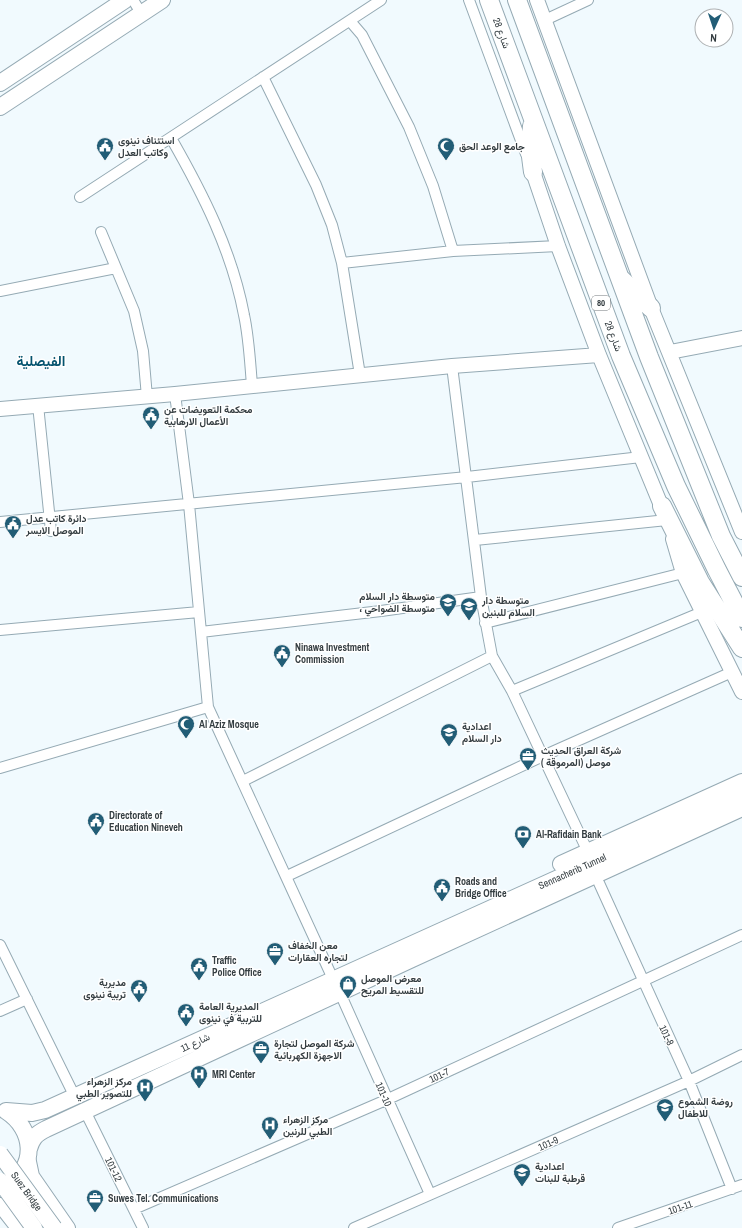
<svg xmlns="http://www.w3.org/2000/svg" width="742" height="1228" font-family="'Archivo Narrow',Vazirmatn,sans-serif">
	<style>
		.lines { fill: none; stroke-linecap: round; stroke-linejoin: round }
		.street-casing { stroke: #95aab4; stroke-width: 12 }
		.secondary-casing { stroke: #95aab4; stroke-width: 16 }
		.primary-casing { stroke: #95aab4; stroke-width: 18 }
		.highway-casing { stroke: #95aab4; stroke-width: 20 }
		.street { stroke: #fff; stroke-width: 10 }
		.secondary { stroke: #fff; stroke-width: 14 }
		.primary { stroke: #fff; stroke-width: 16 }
		.highway { stroke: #fff; stroke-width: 18 }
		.primary-bridge-casing { stroke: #95aab4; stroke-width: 18; stroke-linecap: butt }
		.primary-bridge { stroke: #fff; stroke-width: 16 }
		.labels { text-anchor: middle; stroke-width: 3; stroke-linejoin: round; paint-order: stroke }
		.shield { fill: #fff; stroke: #71777a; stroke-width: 1 }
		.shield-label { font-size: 9px; font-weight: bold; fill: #343d41 }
		.street-label { font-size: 10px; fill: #343d41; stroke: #fff }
		.poi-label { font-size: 10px; font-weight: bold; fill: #343d41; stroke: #fff; text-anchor: start }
		.district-label { font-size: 14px; font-weight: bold; fill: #04536e; stroke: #fff }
	</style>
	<rect width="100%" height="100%" fill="#f1fafe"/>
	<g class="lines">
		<g class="street-casing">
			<path id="street" d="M133 0 141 13
				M469 0 526 154
				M545 20 588 0
				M350 21 362 35 409 127 433 186 453 251
				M263 77 316 185 332 225 342 263 360 375
				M171 138C203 194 232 251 244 315 249 338 250 362 252 385
				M80 197 381 0
				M101 232 134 311 143 351 147 397
				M342 263 453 251 558 246
				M0 291 116 268
				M452 366 481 597 492 656 512 691 588 852
				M175 394 189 504 208 707 333 979
				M38 405 51 531
				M0 522 467 477 641 457
				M475 540 667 520
				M485 623 683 573
				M0 630 199 612
				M201 632 381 611 481 597
				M512 691 702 612
				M0 768 208 707
				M243 781 492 656
				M287 876 543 756 732 672
				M599 883 689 1081 732 1189
				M0 945 75 1097
				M340 993 430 1194
				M0 1011 27 999
				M85 1111 143 1228
				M134 1209 386 1100 742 935
				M354 1228 689 1081 742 1055
				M618 1228 742 1185"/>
		</g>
		<g class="secondary-casing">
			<path id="secondary" d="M537 0 651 308 742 532
				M533 172 558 246 599 355 665 515
				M670 352 742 338
				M0 409 175 394 452 366 599 355
				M673 539 683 573 742 692
				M28 1157 32 1176 68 1228
				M0 1205 18 1228"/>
		</g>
		<g class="primary-casing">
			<path id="primary" d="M0 83 125 0
				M0 107 162 0
				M561 864 742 782
				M6 1111 32 1113 45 1110 742 795
				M6 1111C34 1129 38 1166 7 1184
				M29 1149C32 1138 36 1134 46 1129L412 959 742 808"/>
		</g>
		<g class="highway-casing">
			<path id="highway" d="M489 0 621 356 676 486 717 570 742 618
				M517 0 649 357 721 536 742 577
				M532 126 530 149 533 172
				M620 278 651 308
				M662 506 700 582 742 648"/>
		</g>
		<use href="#street" class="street"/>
		<use href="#secondary" class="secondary"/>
		<use href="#primary" class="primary"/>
		<use href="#highway" class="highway"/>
		<g class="primary-bridge-casing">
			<path id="primary-bridge" d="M0 1154 54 1228
				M0 1181 34 1228"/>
		</g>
		<use href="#primary-bridge" class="primary-bridge"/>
	</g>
	<defs>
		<g id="civic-pin" transform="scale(0.9)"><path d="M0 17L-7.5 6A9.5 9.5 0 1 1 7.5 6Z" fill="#225d76" stroke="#fff"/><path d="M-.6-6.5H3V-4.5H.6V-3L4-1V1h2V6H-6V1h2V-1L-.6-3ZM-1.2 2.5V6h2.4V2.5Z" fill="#fff"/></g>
		<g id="mosque-pin" transform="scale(0.9)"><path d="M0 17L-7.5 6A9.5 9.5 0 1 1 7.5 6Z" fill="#225d76" stroke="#fff"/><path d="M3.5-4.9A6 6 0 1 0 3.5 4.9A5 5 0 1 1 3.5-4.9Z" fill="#fff"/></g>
		<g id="school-pin" transform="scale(0.9)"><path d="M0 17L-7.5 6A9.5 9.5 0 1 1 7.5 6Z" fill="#225d76" stroke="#fff"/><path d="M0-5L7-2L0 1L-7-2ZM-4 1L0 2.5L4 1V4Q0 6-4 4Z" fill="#fff"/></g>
		<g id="office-pin" transform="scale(0.9)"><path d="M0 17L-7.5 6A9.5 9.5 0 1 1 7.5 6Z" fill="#225d76" stroke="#fff"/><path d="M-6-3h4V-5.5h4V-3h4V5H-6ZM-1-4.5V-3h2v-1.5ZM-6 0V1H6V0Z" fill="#fff"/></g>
		<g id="bank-pin" transform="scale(0.9)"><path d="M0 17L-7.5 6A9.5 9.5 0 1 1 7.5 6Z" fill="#225d76" stroke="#fff"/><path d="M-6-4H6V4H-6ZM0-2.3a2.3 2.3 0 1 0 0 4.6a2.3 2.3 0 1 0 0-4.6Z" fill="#fff"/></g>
		<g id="shop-pin" transform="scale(0.9)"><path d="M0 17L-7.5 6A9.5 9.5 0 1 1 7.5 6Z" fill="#225d76" stroke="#fff"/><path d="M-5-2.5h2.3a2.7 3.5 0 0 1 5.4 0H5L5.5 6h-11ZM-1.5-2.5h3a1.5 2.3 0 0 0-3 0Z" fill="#fff"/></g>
		<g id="hospital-pin" transform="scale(0.9)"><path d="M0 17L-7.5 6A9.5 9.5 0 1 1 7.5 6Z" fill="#225d76" stroke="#fff"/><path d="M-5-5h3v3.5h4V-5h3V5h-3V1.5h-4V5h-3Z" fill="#fff"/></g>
	</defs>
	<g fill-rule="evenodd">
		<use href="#civic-pin" x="105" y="146"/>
		<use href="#mosque-pin" x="446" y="146"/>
		<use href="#civic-pin" x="151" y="415"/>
		<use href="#civic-pin" x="13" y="524"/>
		<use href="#school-pin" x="448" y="602"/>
		<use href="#school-pin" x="469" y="606"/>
		<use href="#civic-pin" x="282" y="653"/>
		<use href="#mosque-pin" x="186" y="724"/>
		<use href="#school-pin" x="449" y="732"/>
		<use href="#office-pin" x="528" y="756"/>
		<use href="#civic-pin" x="96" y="821"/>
		<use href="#bank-pin" x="523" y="834"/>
		<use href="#civic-pin" x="442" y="887"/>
		<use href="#office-pin" x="275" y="951"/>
		<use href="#civic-pin" x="199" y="966"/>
		<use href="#shop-pin" x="348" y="984"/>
		<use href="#civic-pin" x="139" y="988"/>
		<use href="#civic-pin" x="186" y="1012"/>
		<use href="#office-pin" x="261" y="1049"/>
		<use href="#hospital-pin" x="199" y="1074"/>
		<use href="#hospital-pin" x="145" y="1087"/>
		<use href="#school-pin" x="665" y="1107"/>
		<use href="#hospital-pin" x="270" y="1125"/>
		<use href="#school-pin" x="522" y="1172"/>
		<use href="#office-pin" x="95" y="1198"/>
	</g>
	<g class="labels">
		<rect class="shield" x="592" y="296" width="18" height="14" rx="3"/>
		<g class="shield-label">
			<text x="601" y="306">80</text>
		</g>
		<g class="street-label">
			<text transform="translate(502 33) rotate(70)" y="4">شارع 28</text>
			<text transform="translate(614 336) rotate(69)" y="4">شارع 28</text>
			<text transform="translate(572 871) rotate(-24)" y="4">Sennacherib Tunnel</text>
			<text transform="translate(667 1035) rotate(65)" y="4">101-8</text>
			<text transform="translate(195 1042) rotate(-25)" y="4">شارع 11</text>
			<text transform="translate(439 1075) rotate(-25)" y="4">101-7</text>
			<text transform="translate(384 1094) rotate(66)" y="4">101-10</text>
			<text transform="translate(548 1143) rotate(-24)" y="4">101-9</text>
			<text transform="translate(114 1169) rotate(64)" y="4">101-12</text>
			<text transform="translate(27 1191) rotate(54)" y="4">Suez Bridge</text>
			<text transform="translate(680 1207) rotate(-19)" y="4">101-11</text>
		</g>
		<g class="poi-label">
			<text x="118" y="144">استئناف نينوى<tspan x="118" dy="12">وكاتب العدل</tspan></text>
			<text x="459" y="150">جامع الوعد الحق</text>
			<text x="164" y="413">محكمة التعويضات عن<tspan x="164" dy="12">الأعمال الارهابية</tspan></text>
			<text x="26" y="522">دائرة كاتب عدل<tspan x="26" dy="12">الموصل الايسر</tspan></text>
			<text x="435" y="600" text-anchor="end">متوسطة دار السلام<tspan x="435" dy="12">، متوسطة الضواحي</tspan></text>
			<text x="482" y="604">متوسطة دار<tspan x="482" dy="12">السلام للبنين</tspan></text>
			<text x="295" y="651">Ninawa Investment<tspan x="295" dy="12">Commission</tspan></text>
			<text x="199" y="728">Al Aziz Mosque</text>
			<text x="462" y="730">اعدادية<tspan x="462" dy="12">دار السلام</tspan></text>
			<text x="541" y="754">شركة العراق الحديث<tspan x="541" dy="12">( المرموقة) موصل</tspan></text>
			<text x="109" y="819">Directorate of<tspan x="109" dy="12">Education Nineveh</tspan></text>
			<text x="536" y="838">Al-Rafidain Bank</text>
			<text x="455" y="885">Roads and<tspan x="455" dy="12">Bridge Office</tspan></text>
			<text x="288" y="949">معن الخفاف<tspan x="288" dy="12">لتجاره العقارات</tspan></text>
			<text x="212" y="964">Traffic<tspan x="212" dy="12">Police Office</tspan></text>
			<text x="361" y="982">معرض الموصل<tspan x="361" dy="12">للتقسيط المريح</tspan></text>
			<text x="126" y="986" text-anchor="end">مديرية<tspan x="126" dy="12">تربية نينوى</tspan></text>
			<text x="199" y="1010">المديرية العامة<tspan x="199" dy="12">للتربية في نينوى</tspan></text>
			<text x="274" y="1047">شركة الموصل لتجارة<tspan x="274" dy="12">الاجهزة الكهربائية</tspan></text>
			<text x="212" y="1078">MRI Center</text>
			<text x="132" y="1085" text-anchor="end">مركز الزهراء<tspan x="132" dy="12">للتصوير الطبي</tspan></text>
			<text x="678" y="1105">روضة الشموع<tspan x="678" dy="12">للاطفال</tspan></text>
			<text x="283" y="1123">مركز الزهراء<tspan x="283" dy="12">الطبي للرنين</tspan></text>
			<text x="535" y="1170">اعدادية<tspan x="535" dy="12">قرطبة للبنات</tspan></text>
			<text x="108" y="1202">Suwes Tel. Communications</text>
		</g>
		<g class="district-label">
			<text x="41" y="366">الفيصلية</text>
		</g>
	</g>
	<g transform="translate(714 28) rotate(183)"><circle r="19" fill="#ffffff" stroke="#aeb1b3"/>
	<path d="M0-3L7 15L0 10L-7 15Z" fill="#225d76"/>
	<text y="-6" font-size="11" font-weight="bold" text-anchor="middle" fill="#343d41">N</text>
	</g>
</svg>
